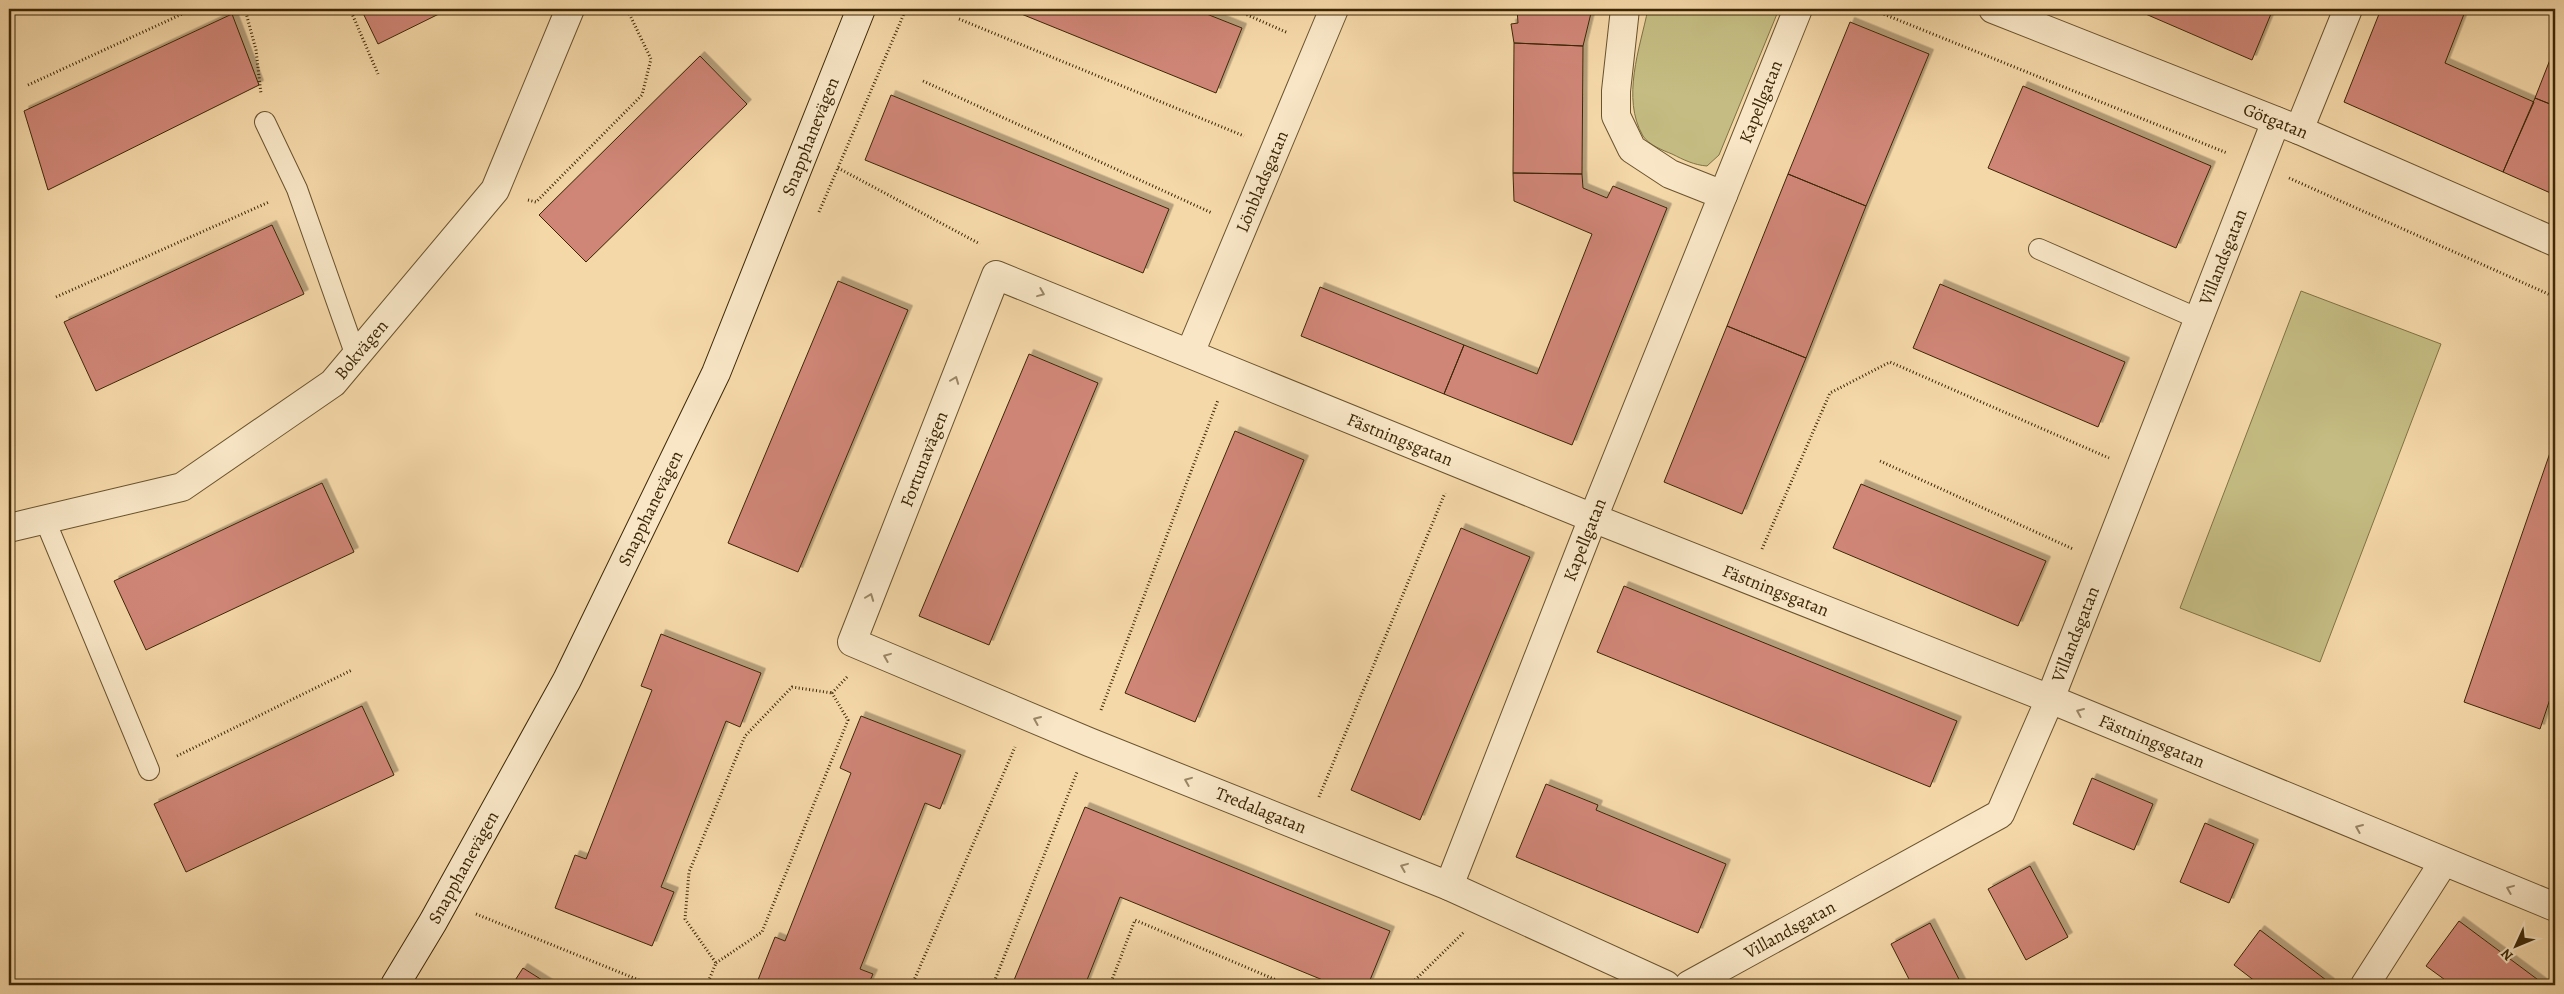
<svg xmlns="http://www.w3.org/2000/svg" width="2564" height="994" font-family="Alegreya,serif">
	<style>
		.green { fill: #c4bc82; stroke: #807244 }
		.building { fill: #d08677; stroke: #3c2706; filter: url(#shadow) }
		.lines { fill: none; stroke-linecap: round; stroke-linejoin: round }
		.service-casing { stroke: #6a532e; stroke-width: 22 }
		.minor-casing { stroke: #6a532e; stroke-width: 30 }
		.tertiary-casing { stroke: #6a532e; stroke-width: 30 }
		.secondary-casing { stroke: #3c2706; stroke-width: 30 }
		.path { stroke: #3c2706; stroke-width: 3; stroke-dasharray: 1 2.5; stroke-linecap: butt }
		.service { stroke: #f8e6c6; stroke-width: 20 }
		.minor { stroke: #f8e6c6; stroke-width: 28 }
		.tertiary { stroke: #f8e6c6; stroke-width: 28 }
		.secondary { stroke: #f8e6c6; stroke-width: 28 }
		.oneway { stroke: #9a8666 }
		.labels { text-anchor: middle; stroke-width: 4; stroke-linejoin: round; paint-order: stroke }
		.street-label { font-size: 18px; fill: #3c2706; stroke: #f8e6c6 }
	</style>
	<defs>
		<filter id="shadow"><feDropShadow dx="4.5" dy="-4.5" stdDeviation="0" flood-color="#0004"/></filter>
	</defs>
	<rect width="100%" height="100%" fill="#f5d8a8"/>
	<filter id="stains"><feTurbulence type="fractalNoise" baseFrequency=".004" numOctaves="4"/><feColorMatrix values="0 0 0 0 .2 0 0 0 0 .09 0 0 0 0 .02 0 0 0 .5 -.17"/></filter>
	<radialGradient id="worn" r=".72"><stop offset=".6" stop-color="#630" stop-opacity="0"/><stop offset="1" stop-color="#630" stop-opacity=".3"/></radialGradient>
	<path class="green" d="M1648 9H1779L1719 155 1707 166C1694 165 1684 160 1672 154 1662 150 1649 145 1643 136 1621 98 1640 48 1648 9Z
		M2301 291 2441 344 2320 662 2180 608Z"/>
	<path class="building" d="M361 9H449L378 44Z
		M1009 9H1194L1242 28 1216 93Z
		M1517 9H1592L1583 46 1514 43 1511 24 1518 23Z
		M2134 9H2273L2252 60Z
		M2381 9H2466L2445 63 2534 102 2503 172 2344 102Z
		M232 14 259 85 48 190 24 111Z
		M1850 22 1929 54 1866 206 1788 174Z
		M1514 43 1583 46 1582 174 1513 173Z
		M2555 47V106L2535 98Z
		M700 56 747 104 586 262 539 215Z
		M2023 86 2211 166 2176 248 1988 168Z
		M891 95 1169 209 1143 273 865 160Z
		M2535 98 2555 106V195L2503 172Z
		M1513 173 1582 174 1583 188 1607 198 1613 186 1667 208 1572 445 1444 394 1464 345 1537 374 1592 234 1514 201Z
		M1788 174 1866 206 1806 358 1727 326Z
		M272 225 304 294 96 391 64 322Z
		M838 281 908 310 798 572 728 543Z
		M1940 284 2125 362 2098 427 1913 348Z
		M1320 287 1464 345 1444 394 1301 336Z
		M1727 326 1806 358 1742 514 1664 482Z
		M1029 354 1098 383 989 645 919 616Z
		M1235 431 1304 460 1195 722 1125 693Z
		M2552 447 2555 448V684L2540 729 2464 702Z
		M322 483 354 552 146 650 114 581Z
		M1861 484 2046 561 2018 626 1833 548Z
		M1461 528 1530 557 1420 820 1351 790Z
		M1624 586 1957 721 1930 787 1597 652Z
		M661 634 761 673 740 727 726 721 661 887 674 892 652 946 555 908 575 855 586 859 652 690 641 686Z
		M362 706 394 775 186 872 154 804Z
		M861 716 961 755 940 809 925 803 860 969 873 974 868 985H756L775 937 785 941 851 773 840 768Z
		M2092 778 2153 804 2134 850 2073 824Z
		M1546 784 1598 805 1596 810 1726 864 1698 933 1516 857Z
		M1085 807 1390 931 1368 985H1335L1120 897 1085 985H1012Z
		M2205 823 2254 844 2229 903 2180 882Z
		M2030 866 2068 937 2026 960 1988 889Z
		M2459 921 2545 985H2452L2426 966Z
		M1930 923 1962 985H1912L1891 944Z
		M2260 930 2330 983 2328 985H2260L2234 965Z
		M523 968 550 985H512Z"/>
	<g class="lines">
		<g class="service-casing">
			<path id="service" d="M265 122 297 189 356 356
				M2039 249 2199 319
				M45 520 149 770"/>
		</g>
		<g class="minor-casing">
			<g id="minor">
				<path d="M1625 9 1616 91V116L1632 149 1670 174 1723 195"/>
				<path d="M2299 130 2348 9"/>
				<path id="s1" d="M1190 353 1334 9"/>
				<path id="s2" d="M9 528 182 487 333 383 495 190 570 9"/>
				<path id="s3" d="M1449 886 1593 518 1798 9"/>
				<path id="s4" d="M1666 985 1449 886 1089 742 852 642 996 275 1593 518 2050 699 2555 907"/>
				<path id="s5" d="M1689 985 2000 814 2050 699 2276 121"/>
				<path d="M2365 985 2443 863"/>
			</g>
		</g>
		<g class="tertiary-casing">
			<g id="tertiary">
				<path id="s6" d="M1993 9 2299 130 2555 242"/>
			</g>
		</g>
		<g class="secondary-casing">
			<g id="secondary">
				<path id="s7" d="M395 985 433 922 567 680 716 373 861 9"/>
			</g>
		</g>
		<path class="path" d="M245 9 256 50 261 94
			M350 9 378 74
			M1234 9 1288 33
			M1871 9 2227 153
			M959 19 1244 136
			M923 81 1212 213
			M28 85 193 9
			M838 168 980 244
			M2289 178 2555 297
			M528 200 536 202 642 95 651 59 627 9
			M819 212 906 9
			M56 297 269 202
			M1880 461 2073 549
			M1762 549 1830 393 1890 362 2109 458
			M832 693 847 677
			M1101 710 1218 400
			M177 756 352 670
			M1319 797 1445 493
			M476 914 651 985
			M716 963 762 932 848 720 832 693
			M707 985 716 963 685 919 689 872 745 736 792 687 832 693
			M912 985 1015 747
			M993 985 1077 772
			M1110 985 1135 920 1288 985
			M1410 985 1465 931"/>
		<use href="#service" class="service"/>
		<use href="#minor" class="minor"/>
		<use href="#tertiary" class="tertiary"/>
		<use href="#secondary" class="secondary"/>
	</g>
	<defs><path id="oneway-chevron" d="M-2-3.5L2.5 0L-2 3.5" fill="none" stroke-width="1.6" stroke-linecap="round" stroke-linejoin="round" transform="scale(1.25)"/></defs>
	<g class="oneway">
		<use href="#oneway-chevron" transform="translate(1041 293) rotate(22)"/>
		<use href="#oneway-chevron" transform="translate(955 380) rotate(-69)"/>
		<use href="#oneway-chevron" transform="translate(870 597) rotate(-69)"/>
		<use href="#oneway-chevron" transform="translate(887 657) rotate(-158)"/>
		<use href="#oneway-chevron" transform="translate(2080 712) rotate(-157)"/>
		<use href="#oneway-chevron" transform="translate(1037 720) rotate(-157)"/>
		<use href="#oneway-chevron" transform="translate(1188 781) rotate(-158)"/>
		<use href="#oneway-chevron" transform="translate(2359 828) rotate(-157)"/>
		<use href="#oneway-chevron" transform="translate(1404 867) rotate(-158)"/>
		<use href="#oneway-chevron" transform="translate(2510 889) rotate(-158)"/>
	</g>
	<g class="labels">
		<g class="street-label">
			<text dy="6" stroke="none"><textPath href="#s3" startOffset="844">Kapellgatan</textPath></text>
			<text dy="6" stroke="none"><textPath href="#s6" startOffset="304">Götgatan</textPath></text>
			<text dy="6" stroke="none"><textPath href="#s7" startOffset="946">Snapphanevägen</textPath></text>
			<text dy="6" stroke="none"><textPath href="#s1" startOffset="186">Lönbladsgatan</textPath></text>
			<text dy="6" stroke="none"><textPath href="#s5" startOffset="955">Villandsgatan</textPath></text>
			<text dy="6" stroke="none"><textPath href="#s2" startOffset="405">Bokvägen</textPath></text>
			<text dy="6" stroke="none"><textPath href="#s4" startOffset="1714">Fästningsgatan</textPath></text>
			<text dy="6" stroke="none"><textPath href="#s4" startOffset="1080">Fortunavägen</textPath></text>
			<text dy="6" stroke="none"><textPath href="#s7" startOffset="541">Snapphanevägen</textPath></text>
			<text dy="6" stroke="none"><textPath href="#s3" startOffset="372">Kapellgatan</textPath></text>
			<text dy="6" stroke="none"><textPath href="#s4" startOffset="2119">Fästningsgatan</textPath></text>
			<text dy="6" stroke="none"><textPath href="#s5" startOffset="550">Villandsgatan</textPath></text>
			<text dy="6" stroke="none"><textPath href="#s4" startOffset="2524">Fästningsgatan</textPath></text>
			<text transform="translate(1261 810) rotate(22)" y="6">Tredalagatan</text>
			<text dy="6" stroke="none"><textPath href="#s7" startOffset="136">Snapphanevägen</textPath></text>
			<text dy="6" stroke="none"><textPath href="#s5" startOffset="115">Villandsgatan</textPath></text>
		</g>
	</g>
	<rect width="2564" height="994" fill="none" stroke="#f5d8a8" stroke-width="30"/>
	<rect x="10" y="10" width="2544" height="974" fill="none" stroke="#3c2706" stroke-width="2.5"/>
	<rect x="15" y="15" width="2534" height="964" fill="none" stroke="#3c2706"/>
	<g transform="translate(2516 946) rotate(226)" stroke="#f8e6c6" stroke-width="4" paint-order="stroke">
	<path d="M0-4L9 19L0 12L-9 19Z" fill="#3c2706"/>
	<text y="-8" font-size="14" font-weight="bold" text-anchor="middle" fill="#3c2706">N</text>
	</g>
	<rect width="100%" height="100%" filter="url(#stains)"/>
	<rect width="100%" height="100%" fill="url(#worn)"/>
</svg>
